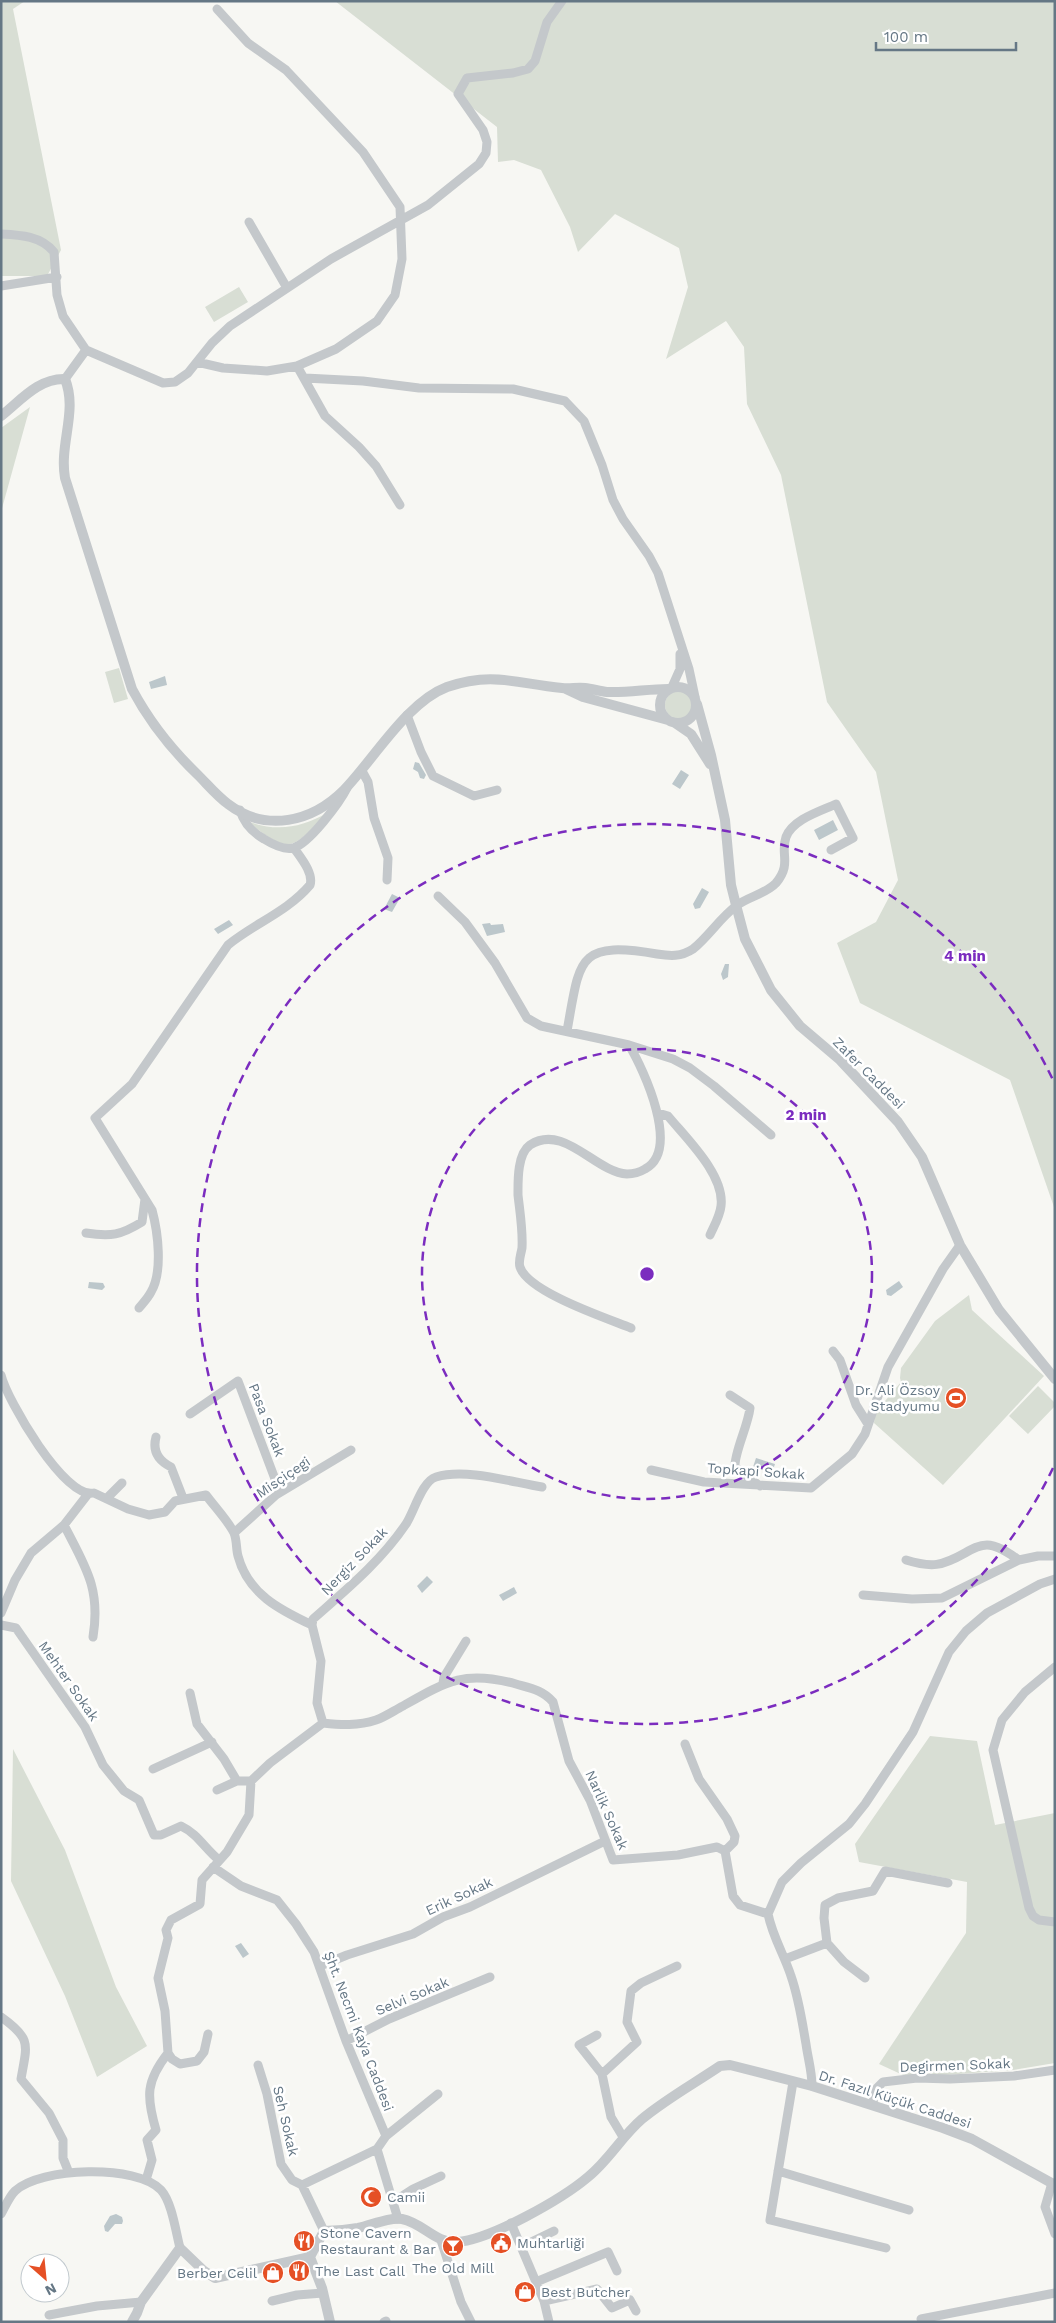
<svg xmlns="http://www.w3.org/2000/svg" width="1056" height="2323" font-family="'Work Sans',sans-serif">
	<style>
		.green { fill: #d8ded4 }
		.water { fill: #bcc7cb }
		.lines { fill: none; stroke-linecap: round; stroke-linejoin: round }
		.minor { stroke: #c4c8cb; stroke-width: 9 }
		.tertiary { stroke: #c4c8cb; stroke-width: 10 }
		.ring { fill: none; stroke: #7b2cbf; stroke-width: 2.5; stroke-dasharray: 9 6 }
		.labels { text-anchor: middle; stroke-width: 5; stroke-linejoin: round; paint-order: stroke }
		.street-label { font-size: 14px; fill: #657785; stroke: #fff }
		.poi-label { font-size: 14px; fill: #657785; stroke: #fff; text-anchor: start }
		.centre { fill: #7b2cbf; stroke: #fff; stroke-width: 2.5 }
		.ring-label { font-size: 15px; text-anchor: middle; font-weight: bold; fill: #7b2cbf; stroke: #fff; stroke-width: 5; stroke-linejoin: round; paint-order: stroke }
	</style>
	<rect width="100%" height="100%" fill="#f7f7f3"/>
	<path class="green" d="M1 1H25L13 9 61 250 47 276H1Z
		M335 1H1055V1210L1010 1080 860 1003 837 943 876 922 898 880 876 772 827 702 781 475 747 404 744 347 726 321 666 359 688 287 679 248 615 214 578 252 570 227 541 170 514 160 498 162 497 127Z
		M239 287 248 302 214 322 205 307Z
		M30 407 1 512V428Z
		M119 668 128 699 114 703 105 672Z
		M665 705a14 14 0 1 1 28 0a14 14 0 1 1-28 0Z
		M327 813C291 851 290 855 247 821 276 832 301 828 327 813Z
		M969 1295 972 1310 1044 1376 943 1485 874 1423 875 1413 901 1382 900 1378 901 1368 935 1321Z
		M1038 1386 1055 1403V1406L1028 1434 1009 1416Z
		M930 1736 977 1741 995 1825 1055 1813V2063L1013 2070 919 2077 905 2076 879 2064 966 1933 967 1882 859 1862 855 1844Z
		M13 1749 65 1850 116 1987 147 2046 97 2077 65 1996 11 1881Z"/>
	<path class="water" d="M165 676 167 685 151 689 149 682Z
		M415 762 419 763 426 775 424 779 420 778 418 772 413 769Z
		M681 770 689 775 680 789 672 784Z
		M833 820 838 830 819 840 814 830Z
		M702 888 709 892 700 908 695 909 693 904Z
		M392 894 400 898 392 912 384 909Z
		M229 920 233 925 218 934 214 929Z
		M490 923 491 925 503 924 505 932 487 936 482 924Z
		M725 964H729L728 977 723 980 721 974Z
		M899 1281 903 1287 891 1296 887 1295 886 1290Z
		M89 1282 103 1283 105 1287 102 1290 88 1288Z
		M756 1458 775 1464 772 1473 753 1467Z
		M427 1576 433 1582 422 1593 417 1586Z
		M514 1587 517 1593 503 1601 499 1595Z
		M241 1943 249 1954 243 1958 235 1946Z
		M116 2214 122 2217 123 2221 122 2224H115L108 2232 105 2231 104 2226 110 2216Z"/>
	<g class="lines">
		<path class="minor" d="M249 222 287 288
			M1 234C21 235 41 236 54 252L57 295 63 316 86 350
			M1 286 57 277
			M86 350 163 383 175 382 188 373 212 343 230 326 331 259 428 205 479 164 486 153 487 142 483 130 458 94 467 78 513 73 528 69 535 61 547 22 562 1
			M197 362 223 368 267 371 297 366 336 349 377 321 395 295 402 259 400 207 363 152 286 70 248 43 217 9
			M297 366 325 416 359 447 376 466 400 505
			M305 378 363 381 419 388 513 389 565 401 584 421 602 465 613 500 623 519 649 556 658 573 689 669 695 697
			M65 379 86 350
			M672 687 680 669V654
			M407 715 421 752 433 776 474 796 497 790
			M362 771 368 782 374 818 388 858 387 880
			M240 810C244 824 252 832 264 839 272 844 284 850 293 848 309 844 340 802 347 788
			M438 896 465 922 495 963 527 1018 541 1026 629 1045 673 1059 690 1068 714 1086 771 1135
			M567 1031C580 960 576 940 657 954 670 956 681 957 693 949 709 936 720 918 736 906 747 897 766 894 776 883 792 864 780 854 786 837 793 819 821 811 836 804L853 838 831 850
			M629 1045C644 1070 681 1150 645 1169 640 1172 633 1174 627 1174 595 1172 564 1123 530 1145 517 1154 518 1182 518 1195 520 1213 523 1230 522 1248 521 1254 518 1262 520 1267 528 1292 606 1318 631 1328
			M658 1113 668 1116C686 1138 725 1175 721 1206 720 1216 714 1226 710 1235
			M86 1233C111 1237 121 1235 142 1222L145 1199
			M139 1308C143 1303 148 1298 151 1292 163 1272 158 1232 152 1210L95 1118 132 1084 228 945C255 923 287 912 310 885 314 873 300 857 294 848
			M833 1351 840 1360 856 1405 868 1424
			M1 1375C7 1400 65 1500 94 1493L128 1509 149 1515 165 1512 175 1501 206 1495C214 1506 229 1522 234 1533 237 1540 236 1549 238 1556 248 1594 280 1610 312 1625L321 1661 317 1703 323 1723
			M730 1395 750 1408C748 1426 734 1453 735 1467L760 1486
			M190 1414 238 1381 275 1479 276 1495
			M156 1437C152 1452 159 1461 171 1467L183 1498
			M651 1470 704 1482 811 1488 852 1454 865 1434 888 1367 943 1269 960 1245
			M107 1498 122 1483
			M64 1525C85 1566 101 1588 93 1637
			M234 1533 276 1495 351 1450
			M906 1560C932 1568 942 1566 965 1553 972 1549 979 1545 987 1545 998 1545 1010 1554 1019 1560
			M863 1595 912 1599 942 1598 1019 1560 1038 1556H1055
			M1 1613 15 1580 31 1553 64 1525 88 1494
			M1 1625 16 1628 85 1727 103 1765 124 1791 139 1800 154 1835H161L181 1826C198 1834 205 1849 219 1860
			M312 1625 313 1619C347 1589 381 1561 406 1524 414 1512 422 1481 436 1477 466 1468 511 1482 542 1487
			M1055 1667 1025 1692 1002 1720 993 1750 1029 1908 1033 1916 1039 1920 1055 1922
			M443 1683 444 1677 466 1641
			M190 1693 197 1724 224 1759 237 1781H251
			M323 1723C341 1725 358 1726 376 1720 385 1717 395 1710 403 1706 447 1681 465 1670 516 1684 530 1688 543 1690 553 1702L569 1761 590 1800 613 1860 678 1855 717 1847 725 1851 733 1896 740 1905 768 1914C773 1938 784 1954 791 1976 799 1999 802 2021 806 2044 808 2059 812 2071 812 2086
			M685 1744 699 1779 727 1819 735 1836 734 1842 725 1851
			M153 1769 212 1742
			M217 1790 237 1781
			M213 1867 241 1886 277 1900 296 1924 314 1952 346 2041 386 2136 377 2149 398 2219
			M768 1914 782 1882 801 1863 849 1824 865 1804 913 1732 949 1652 966 1631 987 1613 1040 1584 1055 1579
			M785 1959 827 1943
			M320 1966 347 1955 413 1934 443 1917 470 1907 605 1841
			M865 1978 844 1962 827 1943 824 1918 825 1905 838 1898 873 1891 885 1871 948 1883
			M1 2017C32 2039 27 2044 21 2079L49 2113 63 2140V2158L69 2173
			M208 2034 204 2052 197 2061 180 2064 172 2059 168 2053 165 2011 158 1978 168 1938 166 1930 171 1920 200 1904 202 1880 227 1852 249 1815 251 1781 270 1763 323 1723
			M597 2035 579 2045 602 2074 611 2117 623 2137
			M346 2041 389 2019 490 1977
			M258 2065 267 2094 281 2164 292 2180 302 2185 324 2231
			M602 2074 637 2042 627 2022 631 1991 641 1983 677 1966
			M793 2082 770 2220 886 2248
			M873 2105 874 2091 883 2082 917 2078 950 2079 1014 2076 1055 2070
			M386 2136 438 2094
			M778 2171 909 2210
			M146 2180 152 2160 147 2140 156 2130C146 2096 146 2081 168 2053
			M1052 2183 1045 2207 1055 2234
			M302 2185 377 2149
			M393 2202 413 2189 441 2176
			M1 2214C5 2207 9 2197 15 2191 40 2167 137 2164 161 2190 172 2202 176 2233 180 2248
			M511 2223 544 2301 549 2322
			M441 2240 461 2302 471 2322
			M521 2247 554 2231
			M536 2282 608 2252 617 2271
			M272 2301 297 2295 323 2293
			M544 2301 597 2289 612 2308 630 2300 636 2311
			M49 2315 97 2306 141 2302
			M921 2319 1055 2293
			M384 2322 386 2321"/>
		<path class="tertiary" d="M1 416C21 400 39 378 65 379 78 411 59 444 65 478L132 689C149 721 172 750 198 775 208 785 217 796 228 804 266 833 312 822 344 790 374 759 407 702 447 687 493 671 517 684 562 688 570 689 577 687 585 688 592 689 600 691 607 692 627 693 648 689 668 689
			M660 705a18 18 0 1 1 36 0a18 18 0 1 1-36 0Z
			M566 689 583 697 668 720
			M697 704 711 755 725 820 731 885 736 905 745 939 771 990 800 1026 840 1060 898 1122 922 1157 960 1245 999 1310 1055 1379
			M675 723 691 734 710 764
			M310 2257 324 2231C336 2231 347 2230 358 2228 372 2225 389 2217 402 2219 423 2223 436 2244 457 2242 490 2240 562 2199 588 2177 609 2160 622 2136 642 2119 666 2099 695 2083 720 2066L730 2065 812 2086 943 2128 972 2139 1055 2185
			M310 2257 322 2288 330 2322
			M132 2322 137 2313 141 2302 180 2248 204 2271 215 2278 310 2257"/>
	</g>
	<g class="ring">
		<circle cx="647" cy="1274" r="225"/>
		<path d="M1053 1468A450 450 0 1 1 1053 1080"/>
	</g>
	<defs>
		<g id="stadium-disc" transform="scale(1.125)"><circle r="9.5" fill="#e55025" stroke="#fff"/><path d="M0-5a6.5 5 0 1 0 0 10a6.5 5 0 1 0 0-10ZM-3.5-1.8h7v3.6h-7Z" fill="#fff"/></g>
		<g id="mosque-disc" transform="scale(1.125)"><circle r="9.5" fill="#e55025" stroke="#fff"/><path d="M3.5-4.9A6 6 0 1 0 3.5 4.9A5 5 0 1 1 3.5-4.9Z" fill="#fff"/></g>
		<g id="restaurant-disc" transform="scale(1.125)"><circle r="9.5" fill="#e55025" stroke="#fff"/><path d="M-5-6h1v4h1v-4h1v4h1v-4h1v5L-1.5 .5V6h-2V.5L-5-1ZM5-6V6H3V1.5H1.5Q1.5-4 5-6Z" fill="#fff"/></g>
		<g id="civic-disc" transform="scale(1.125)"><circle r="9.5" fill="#e55025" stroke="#fff"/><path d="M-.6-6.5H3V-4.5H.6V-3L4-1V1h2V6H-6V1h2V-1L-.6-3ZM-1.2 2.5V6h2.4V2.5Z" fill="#fff"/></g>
		<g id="bar-disc" transform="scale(1.125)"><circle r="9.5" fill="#e55025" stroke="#fff"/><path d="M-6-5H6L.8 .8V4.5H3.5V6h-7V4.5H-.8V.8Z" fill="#fff"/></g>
		<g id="shop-disc" transform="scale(1.125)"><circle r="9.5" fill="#e55025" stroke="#fff"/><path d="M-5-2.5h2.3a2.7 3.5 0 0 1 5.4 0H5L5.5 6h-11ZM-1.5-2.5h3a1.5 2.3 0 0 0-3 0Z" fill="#fff"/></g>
	</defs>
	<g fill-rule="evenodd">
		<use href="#stadium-disc" x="956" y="1398"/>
		<use href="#mosque-disc" x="371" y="2197"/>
		<use href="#restaurant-disc" x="304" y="2241"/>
		<use href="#civic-disc" x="501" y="2243"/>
		<use href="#bar-disc" x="453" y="2246"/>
		<use href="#restaurant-disc" x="299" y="2271"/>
		<use href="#shop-disc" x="273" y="2273"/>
		<use href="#shop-disc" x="525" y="2292"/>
	</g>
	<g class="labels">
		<g class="street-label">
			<text transform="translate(869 1073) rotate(45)" y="5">Zafer Caddesi</text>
			<text transform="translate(267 1420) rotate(69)" y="5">Pasa Sokak</text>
			<text transform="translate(756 1471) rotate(4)" y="5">Topkapi Sokak</text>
			<text transform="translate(283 1477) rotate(-34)" y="5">Misçiçegi</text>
			<text transform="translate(354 1561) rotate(-46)" y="5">Nergiz Sokak</text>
			<text transform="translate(69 1681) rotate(55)" y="5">Mehter Sokak</text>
			<text transform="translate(607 1810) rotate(66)" y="5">Narlik Sokak</text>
			<text transform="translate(459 1896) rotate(-25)" y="5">Erik Sokak</text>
			<text transform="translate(412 1996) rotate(-23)" y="5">Selvi Sokak</text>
			<text transform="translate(359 2031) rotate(69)" y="5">Şht. Necmi Kaýa Caddesi</text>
			<text transform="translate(955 2065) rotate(-2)" y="5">Degirmen Sokak</text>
			<text transform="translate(895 2099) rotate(18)" y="5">Dr. Fazıl Küçük Caddesi</text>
			<text transform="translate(286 2121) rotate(77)" y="5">Seh Sokak</text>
		</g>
		<g class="poi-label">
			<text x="940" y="1395" text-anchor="end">Dr. Ali Özsoy<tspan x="940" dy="16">Stadyumu</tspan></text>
			<text x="387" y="2202">Camii</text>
			<text x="320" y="2238">Stone Cavern<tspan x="320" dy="16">Restaurant &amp; Bar</tspan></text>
			<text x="517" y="2248">Muhtarliği</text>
			<text x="453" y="2273" text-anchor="middle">The Old Mill</text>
			<text x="315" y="2276">The Last Call</text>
			<text x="257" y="2278" text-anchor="end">Berber Celil</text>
			<text x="541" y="2297">Best Butcher</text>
		</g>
	</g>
	<circle cx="647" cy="1274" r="8" class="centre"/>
	<g class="ring-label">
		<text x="965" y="961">4 min</text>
		<text x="806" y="1120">2 min</text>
	</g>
	<rect width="1056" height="2323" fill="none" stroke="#657785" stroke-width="5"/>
	<g transform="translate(45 2278) rotate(153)"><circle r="24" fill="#ffffff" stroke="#c1c9ce"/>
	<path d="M0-4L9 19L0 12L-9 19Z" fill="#e55025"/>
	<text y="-8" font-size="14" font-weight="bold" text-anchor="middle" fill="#657785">N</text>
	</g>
	<path d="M876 42v8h140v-8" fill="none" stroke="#657785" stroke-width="2.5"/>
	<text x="884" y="42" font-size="15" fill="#657785" stroke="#ffffff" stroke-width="4" paint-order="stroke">100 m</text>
</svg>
